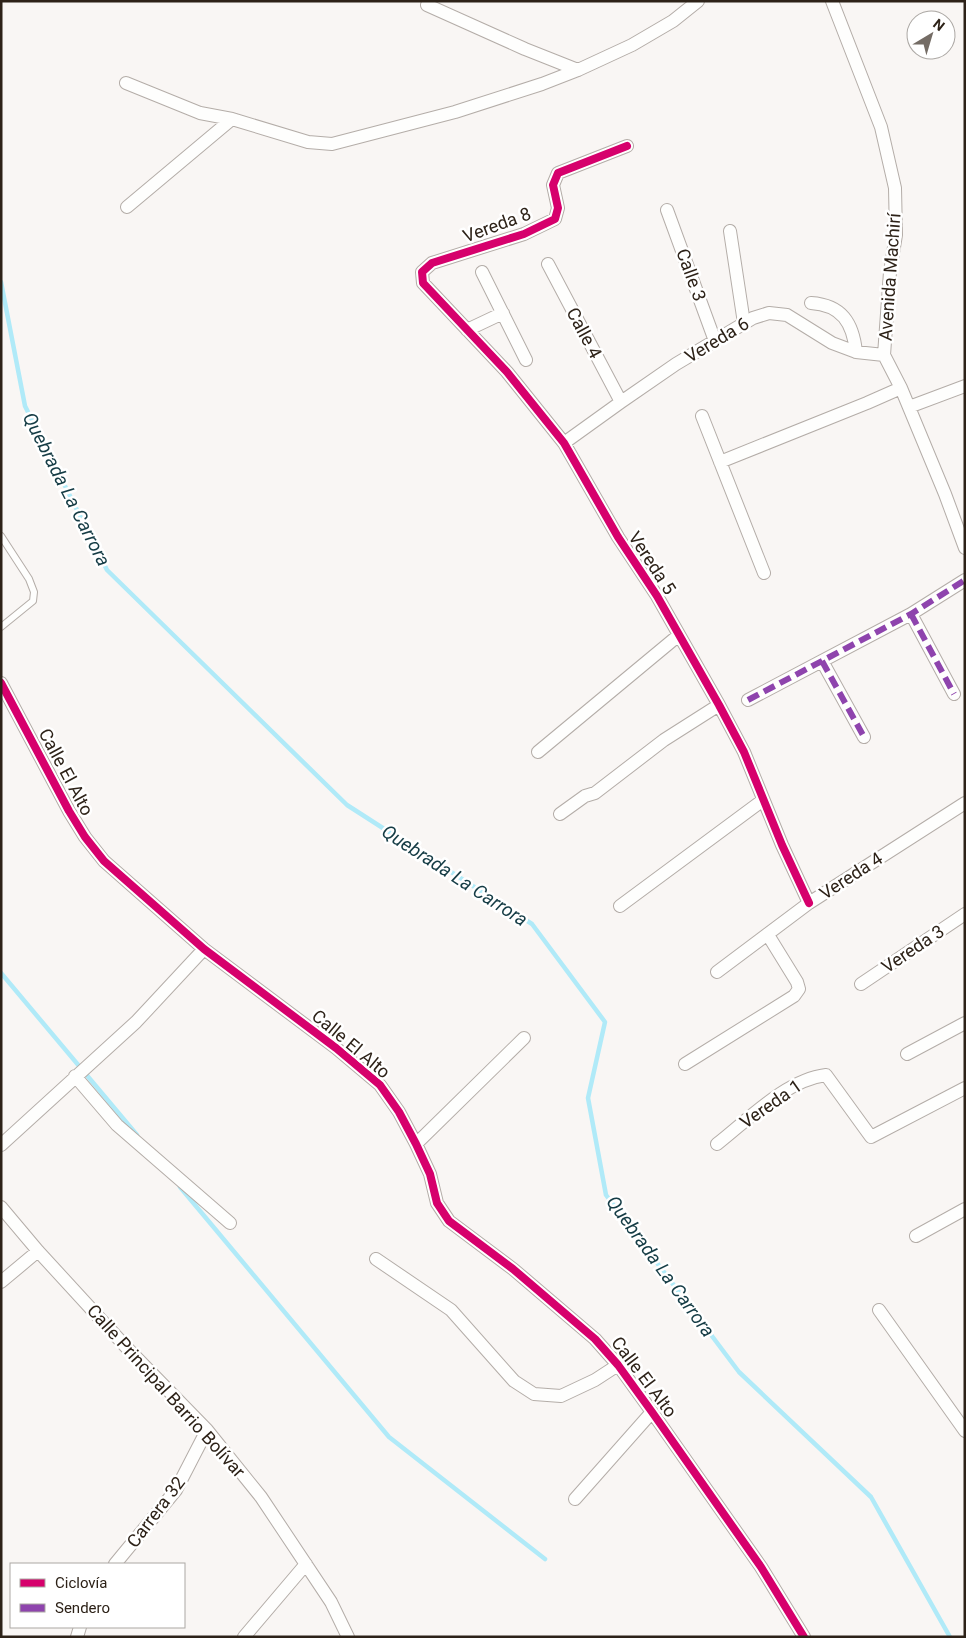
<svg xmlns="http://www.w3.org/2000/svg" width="966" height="1638" font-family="Roboto,sans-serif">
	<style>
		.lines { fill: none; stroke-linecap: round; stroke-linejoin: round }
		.stream { stroke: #b0eaf8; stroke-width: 4.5 }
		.service-casing { stroke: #b4ada8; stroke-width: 8 }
		.minor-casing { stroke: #b4ada8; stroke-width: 14 }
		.service { stroke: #fefefd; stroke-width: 6 }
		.minor { stroke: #fefefd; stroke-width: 12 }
		.quiet { stroke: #8e44ad; stroke-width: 6; stroke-dasharray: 12 6; stroke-linecap: butt }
		.cycleway-casing { stroke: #fff; stroke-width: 11 }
		.cycleway { stroke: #d6006c; stroke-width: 8 }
		.labels { text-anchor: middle; stroke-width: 5; stroke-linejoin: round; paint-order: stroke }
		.street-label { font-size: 18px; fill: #2d2218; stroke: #fff }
		.water-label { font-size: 19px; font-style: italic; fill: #153c45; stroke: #fff }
	</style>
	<rect width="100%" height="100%" fill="#f9f6f4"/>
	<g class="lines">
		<path class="stream" d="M1 282 25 406 107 570 347 805 532 924 605 1022 588 1098 606 1195 739 1372 871 1497 950 1637
			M1 973 137 1135
			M180 1187 389 1437 545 1559"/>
		<g class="service-casing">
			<path id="service" d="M1 536 29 579 34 592 33 601 1 627"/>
		</g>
		<g class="minor-casing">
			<path id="minor" d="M832 1 881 127 895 188 896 235 890 272 884 355 901 388 945 494 965 548
				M427 5 525 49 578 70
				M126 83 200 113 232 119 308 142 332 144 455 112 542 84 578 70 632 45 673 21 698 1
				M627 146 558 173 553 185 558 208 555 219 524 234 432 263 422 272 423 283 507 372 564 443 618 537 657 596 719 705 744 752 782 845 809 903
				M127 207 232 119
				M667 210 715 341
				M730 231 744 323
				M548 264 621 402
				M482 272 526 360
				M811 303C842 305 853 323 856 352
				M467 330 503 313
				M909 407 965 386
				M702 416 764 573
				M564 443 621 402 676 364 753 318 769 313 787 315 832 343 856 352 884 355
				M720 462 867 403 901 388
				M911 614 954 694
				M822 661 864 737
				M1 683 69 811 85 837 104 861 204 949 336 1048 380 1085 399 1112 416 1144 430 1174 437 1203 449 1221 513 1269 595 1339 618 1365 652 1412 761 1567 804 1637
				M748 700 911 614 965 580
				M538 752 679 635
				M560 814 585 796 595 793 664 740 719 705
				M620 906 763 800
				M717 972 809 903 965 803
				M861 984 965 914
				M907 1054 965 1023
				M685 1064 794 996 799 989 797 982 768 935
				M75 1076 117 1125 230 1223
				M416 1144 524 1038
				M717 1144C749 1119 786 1080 826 1075L871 1137 965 1088
				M1 1145 136 1022 204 949
				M1 1207 38 1251 127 1348 207 1430 261 1497 331 1602 348 1637
				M916 1236 965 1209
				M376 1259 451 1310 514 1381 534 1394 561 1396 595 1380 618 1365
				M1 1282 38 1251
				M879 1310 965 1431
				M575 1499 652 1412
				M115 1564 176 1490 207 1430
				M77 1637 80 1627
				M244 1637 306 1564"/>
		</g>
		<use href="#service" class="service"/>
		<use href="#minor" class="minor"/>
		<path class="quiet" d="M911 614 954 694
			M822 661 864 737
			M748 700 911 614 965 580"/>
		<g class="cycleway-casing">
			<path id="cycleway" d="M627 146 558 173 553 185 558 208 555 219 524 234 432 263 422 272 423 283 507 372 564 443 618 537 657 596 719 705 744 752 782 845 809 903
				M1 683 69 811 85 837 104 861 204 949 336 1048 380 1085 399 1112 416 1144 430 1174 437 1203 449 1221 513 1269 595 1339 618 1365 652 1412 761 1567 804 1637"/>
		</g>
		<use href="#cycleway" class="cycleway"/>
	</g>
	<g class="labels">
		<g class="street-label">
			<text transform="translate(497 225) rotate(-20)" y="6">Vereda 8</text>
			<text transform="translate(691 275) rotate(70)" y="6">Calle 3</text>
			<text transform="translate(890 277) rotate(-86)" y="6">Avenida Machirí</text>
			<text transform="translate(584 333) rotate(62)" y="6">Calle 4</text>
			<text transform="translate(717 340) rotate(-31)" y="6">Vereda 6</text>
			<text transform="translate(652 563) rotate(57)" y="6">Vereda 5</text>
			<text transform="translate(66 772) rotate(62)" y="6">Calle El Alto</text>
			<text transform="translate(851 876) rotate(-33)" y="6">Vereda 4</text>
			<text transform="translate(913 949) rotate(-34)" y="6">Vereda 3</text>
			<text transform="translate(351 1044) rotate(40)" y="6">Calle El Alto</text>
			<text transform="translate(771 1104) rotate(-35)" y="6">Vereda 1</text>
			<text transform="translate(644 1377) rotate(53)" y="6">Calle El Alto</text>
			<text transform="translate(166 1391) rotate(48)" y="6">Calle Principal Barrio Bolívar</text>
			<text transform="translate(156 1512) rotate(-53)" y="6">Carrera 32</text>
		</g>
		<g class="water-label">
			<text transform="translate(67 489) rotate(63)" y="7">Quebrada La Carrora</text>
			<text transform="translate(455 875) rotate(33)" y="7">Quebrada La Carrora</text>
			<text transform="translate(661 1266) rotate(54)" y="7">Quebrada La Carrora</text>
		</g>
	</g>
	<rect width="966" height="1638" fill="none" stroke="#2d2218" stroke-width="5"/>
	<rect x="10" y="1563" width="175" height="65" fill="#ffffff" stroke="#aba7a3"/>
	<rect x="20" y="1579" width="25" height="8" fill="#d6006c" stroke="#aba7a3"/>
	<text x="55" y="1588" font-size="15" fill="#2d2218">Ciclovía</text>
	<rect x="20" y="1604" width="25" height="8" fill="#8e44ad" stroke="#aba7a3"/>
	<text x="55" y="1613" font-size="15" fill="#2d2218">Sendero</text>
	<g transform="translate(931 35) rotate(38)"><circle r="24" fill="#ffffff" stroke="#aba7a3"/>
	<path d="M0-4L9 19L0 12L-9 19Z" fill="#746c65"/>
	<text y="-8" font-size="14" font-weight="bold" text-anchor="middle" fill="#2d2218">N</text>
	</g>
</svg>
